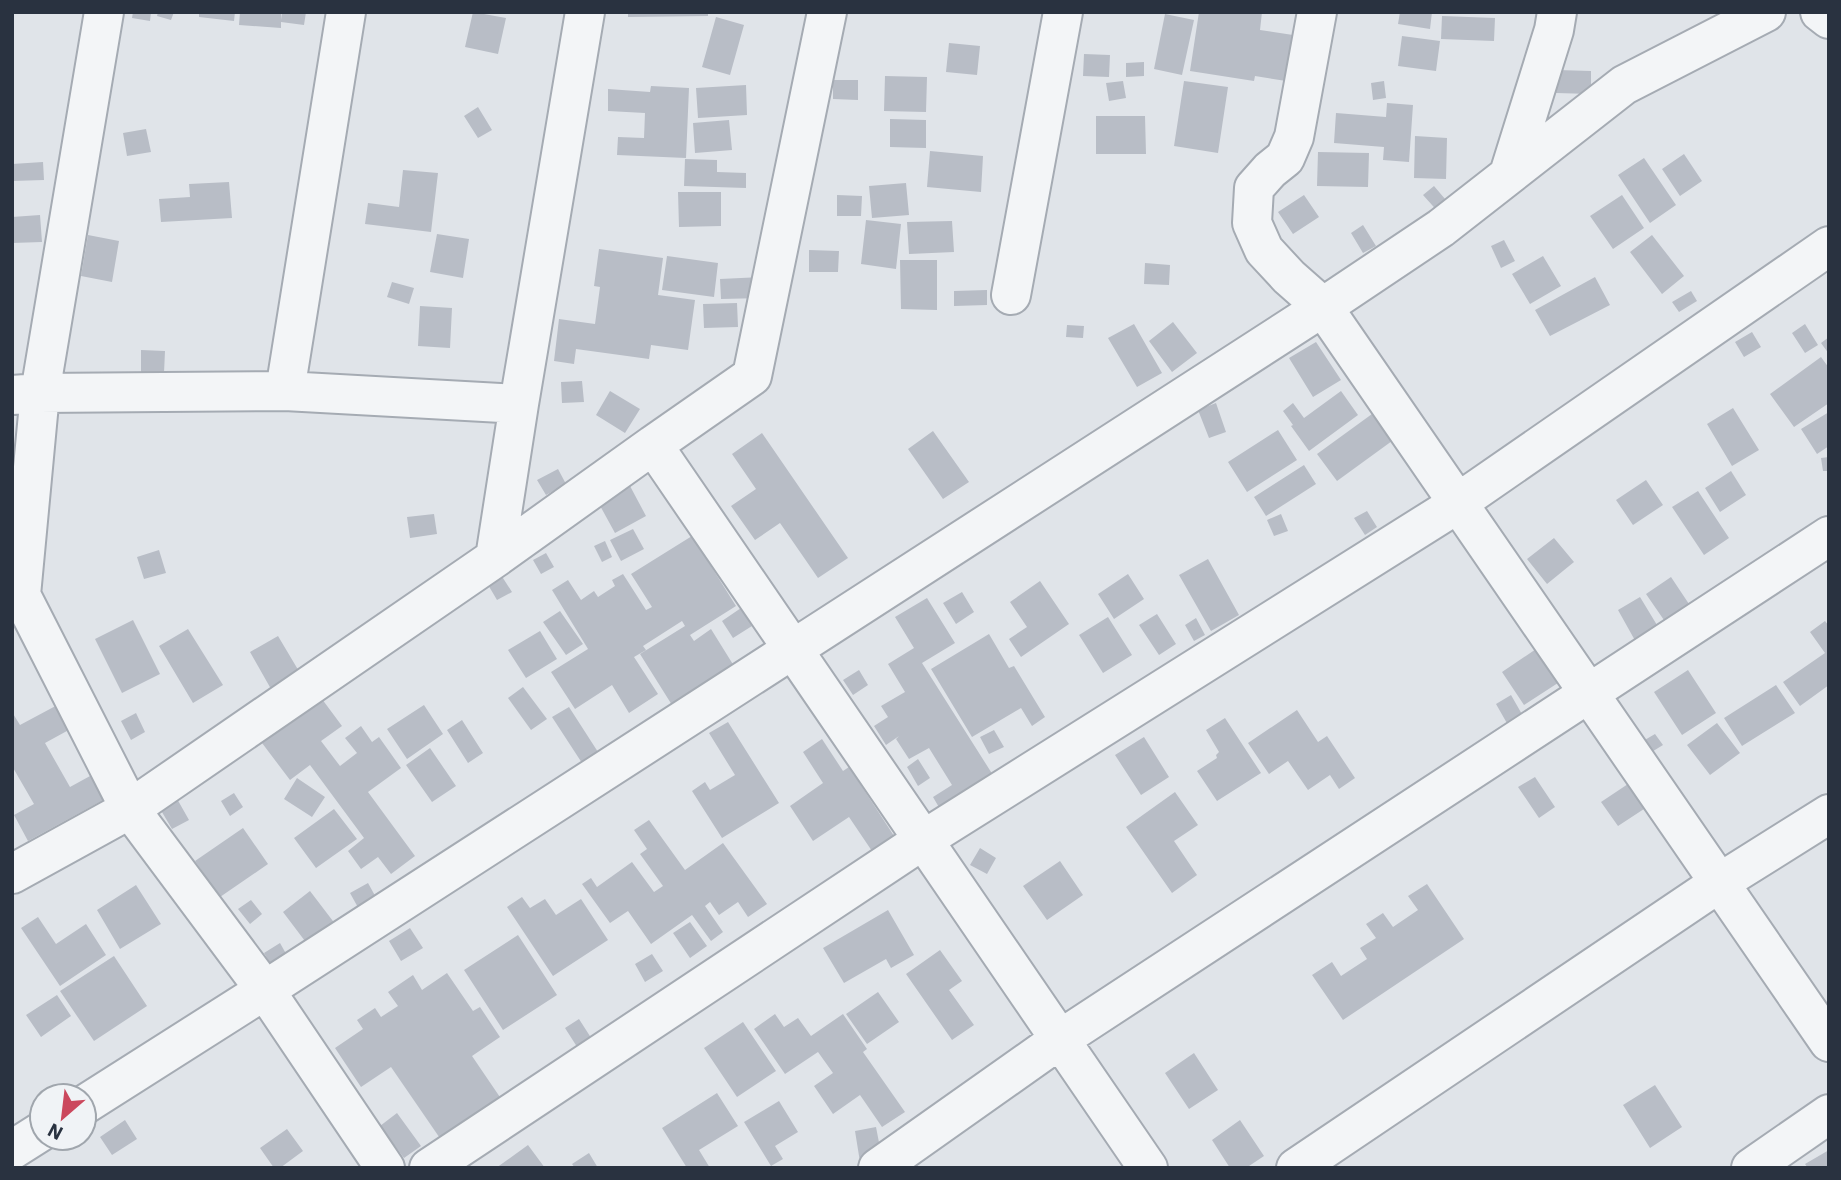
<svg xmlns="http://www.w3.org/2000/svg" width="1841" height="1180" font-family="'IBM Plex Sans',sans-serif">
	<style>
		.building { fill: #b8bdc6 }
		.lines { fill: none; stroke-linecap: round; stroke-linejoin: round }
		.street-casing { stroke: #a5abb3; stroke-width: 42 }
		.street { stroke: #f3f5f7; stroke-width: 38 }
	</style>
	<rect width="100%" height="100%" fill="#e0e4e9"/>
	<path class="building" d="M133 12H151L150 21 132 18Z
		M158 12H174L171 20 157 16Z
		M199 12H235L234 21 199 17Z
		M240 12H281V20L282 12H306L304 25 281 22V28L239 25Z
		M473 12 506 18 498 54 465 47Z
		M628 12H708V16L628 17Z
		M1199 12H1262L1260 30 1293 35 1286 81 1255 76 1254 81 1190 71Z
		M1400 12H1432L1430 29 1398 24Z
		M1165 14 1194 20 1182 75 1154 69Z
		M1442 16 1495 18 1494 41 1441 39Z
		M716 17 744 25 730 75 702 67Z
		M1402 36 1440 41 1436 71 1398 66Z
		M949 43 980 46 977 75 946 72Z
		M1084 54 1110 55 1109 77 1083 76Z
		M1144 62V76L1126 77V63Z
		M1557 70 1591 71V94L1556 93Z
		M885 76 927 77 926 112 884 111Z
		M833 80H858V100L833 99Z
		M1123 81 1126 98 1109 101 1106 83Z
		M1184 81 1228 87 1218 153 1174 146Z
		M1384 81 1386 98 1373 100 1371 83Z
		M746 85 747 115 698 118 696 88Z
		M651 86 689 88 686 158 617 155 618 137 644 138 645 113 608 111V89L650 92Z
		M1387 103 1413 105 1409 162 1383 160 1384 147 1334 143 1336 113 1386 117Z
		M478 107 492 130 478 138 464 116Z
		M1096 116H1145L1146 154H1096Z
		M890 119 926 120V148L890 147Z
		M729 120 732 150 695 153 693 123Z
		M146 129 151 152 127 156 123 133Z
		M1415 136 1447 138 1446 179 1414 178Z
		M930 151 983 156 981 192 927 187Z
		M1318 152 1369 153 1368 187 1317 186Z
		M1684 154 1702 181 1680 196 1662 169Z
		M1644 158 1676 205 1650 223 1618 175Z
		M685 159 717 160V172L746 173V188L684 186Z
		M43 162 44 180 12 181V164Z
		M403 170 438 173 431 232 365 224 368 203 399 207Z
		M229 182 232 218 161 222 159 199 190 197 189 184Z
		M906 183 909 215 872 218 869 186Z
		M1434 186 1451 206 1441 215 1423 195Z
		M678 192H721V226L679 227Z
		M837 195 862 196 861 216H837Z
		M1304 195 1319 217 1293 234 1278 212Z
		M1622 195 1644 228 1613 249 1590 216Z
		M40 215 42 242 12 243V217Z
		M866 220 901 224 896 269 861 264Z
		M952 221 954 252 909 254 907 222Z
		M1363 225 1376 246 1363 253 1351 233Z
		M437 234 469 239 463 278 430 272Z
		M88 235 119 241 112 282 81 276Z
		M1652 235 1684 276 1662 294 1630 252Z
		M1504 240 1515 261 1501 268 1491 246Z
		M599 249 663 258 658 295 695 300 688 350 651 345 649 359 576 349 574 364 554 361 559 319 595 324 600 287 594 286Z
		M809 250 839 251 838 272H809Z
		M667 256 718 263 714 297 662 290Z
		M1543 256 1561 286 1530 304 1512 274Z
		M900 260H937V310L901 309Z
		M1145 263 1170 265 1169 285 1144 284Z
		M762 277 763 298 721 299 720 279Z
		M1595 277 1610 305 1550 336 1535 310Z
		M392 282 414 288 409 304 387 297Z
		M987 290V305L954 306V291Z
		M1691 291 1697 301 1679 312 1672 302Z
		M737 303 738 327 704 328 703 304Z
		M420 306 452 308 450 348 418 346Z
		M1173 322 1197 353 1172 372 1149 341Z
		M1134 324 1162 373 1137 387 1108 338Z
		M1805 324 1818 345 1805 353 1792 333Z
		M1067 325 1084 326 1083 338 1066 337Z
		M1752 332 1761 347 1744 357 1735 342Z
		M1829 337V354L1821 343Z
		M1316 342 1341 380 1313 397 1289 358Z
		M141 350 165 351 164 373H141Z
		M1821 357 1829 368V403L1794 427 1770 394Z
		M582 381 584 402 562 403 561 382Z
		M610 391 640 409 625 433 596 415Z
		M1341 391 1358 415 1309 451 1291 426 1293 425 1283 411 1293 403 1304 418Z
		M1216 403 1226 432 1209 438 1198 410Z
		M1733 408 1759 450 1732 466 1707 424Z
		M1829 412V446L1817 454 1801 429Z
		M1372 414 1392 441 1337 481 1317 454Z
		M1278 430 1297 460 1247 492 1228 462Z
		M933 431 969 482 943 499 908 449Z
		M762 433 848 558 818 578 780 523 755 540 731 506 756 489 732 454Z
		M1829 457V471H1823L1821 458Z
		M1304 465 1316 484 1266 516 1254 497Z
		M558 469 566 484 546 495 537 480Z
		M1731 471 1746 495 1720 512 1705 488Z
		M1646 480 1663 505 1633 525 1616 500Z
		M630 486 646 516 615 533 598 502Z
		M1698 491 1729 538 1704 555 1672 507Z
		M1367 511 1377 527 1365 535 1354 518Z
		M434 514 437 534 410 538 407 517Z
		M1281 514 1288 531 1274 536 1267 520Z
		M633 529 644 549 621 561 610 540Z
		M692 536 736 606 690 635 694 641 711 629 734 666 677 713 640 654 685 626 682 621 643 646 646 650 634 657 658 694 629 713 612 685 575 709 551 672 588 649 552 590 568 580 581 600 594 591 598 597 615 586 612 580 623 574 646 610 652 607 631 574Z
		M1554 538 1574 562 1547 584 1527 559Z
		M605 541 612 557 602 562 594 546Z
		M159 550 166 573 144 579 137 557Z
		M546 553 554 567 541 574 533 560Z
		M1208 559 1239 615 1211 631 1179 575Z
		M1128 574 1144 599 1114 619 1098 594Z
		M501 575 512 592 497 600 487 583Z
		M1671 577 1691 607 1666 623 1646 594Z
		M1040 581 1069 624 1021 657 1009 639 1027 627 1010 602Z
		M962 592 974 612 956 624 943 603Z
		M1640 597 1660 630 1637 644 1618 610Z
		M927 598 955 643 922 663 998 783 944 816 933 797 952 785 929 748 909 759 896 739 899 736 886 745 874 726 888 717 881 706 905 692 888 664 914 648 895 617Z
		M741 608 752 626 733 638 722 621Z
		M560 611 583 644 566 655 543 622Z
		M1157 614 1176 644 1159 655 1139 625Z
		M1108 617 1132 655 1103 673 1079 635Z
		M1196 618 1205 635 1194 641 1185 625Z
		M133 620 160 674 122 693 95 639Z
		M1825 621 1829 626V685L1800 706 1783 682 1825 653 1810 632Z
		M188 629 223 685 193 703 159 646Z
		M540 631 557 659 526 678 508 650Z
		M989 634 1009 668 1014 666 1045 717 1032 726 1021 708 972 737 931 669Z
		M278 636 300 673 271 689 250 652Z
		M1539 647 1561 681 1524 705 1502 672Z
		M859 670 868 685 853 695 843 680Z
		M1688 670 1716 713 1682 735 1654 692Z
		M1776 685 1795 713 1742 746 1724 718Z
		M523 687 547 719 531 730 508 698Z
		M319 695 342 726 321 741 340 766 357 753 345 738 361 726 372 742 379 737 401 768 368 792 415 856 391 874 378 857 361 869 348 851 364 838 310 765 290 780 259 739Z
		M1511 695 1523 716 1508 725 1496 704Z
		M63 702 76 726 45 743 70 787 101 770 114 794 28 841 14 815 34 804 12 766V712L20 725Z
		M424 705 443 734 407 759 387 729Z
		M569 707 598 752 582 763 552 717Z
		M1297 710 1318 742 1327 736 1355 778 1339 789 1330 775 1308 790 1288 761 1269 774 1248 743Z
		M136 713 145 732 131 740 121 721Z
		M1225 718 1261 773 1217 801 1197 771 1217 758 1216 755 1219 752 1206 730Z
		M462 720 483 753 468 763 447 730Z
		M728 722 779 803 722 838 692 791 705 782 710 790 735 775 709 733Z
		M1717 723 1740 753 1710 775 1687 745Z
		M994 730 1004 747 989 754 980 737Z
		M1655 734 1663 745 1650 753 1643 741Z
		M1144 737 1169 777 1141 795 1115 755Z
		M822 739 843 771 849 767 898 842 876 857 849 817 813 841 790 806 823 783 803 752Z
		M430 748 456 786 432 802 406 765Z
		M918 759 930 778 918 786 907 767Z
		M1535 777 1555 807 1539 818 1518 787Z
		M297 778 325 797 312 817 284 799Z
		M1631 782 1647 807 1618 826 1601 802Z
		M1175 792 1198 825 1174 841 1197 875 1172 893 1126 827Z
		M234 793 243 807 230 816 221 801Z
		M176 797 189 820 172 829 159 807Z
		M334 809 357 839 316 868 294 838Z
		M649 820 685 870 723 843 767 904 748 917 738 902 719 915 710 902 705 906 723 932 711 941 692 915 651 944 628 911 610 923 582 884 591 878 597 887 632 862 654 892 663 886 640 854 647 849 634 830Z
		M243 828 268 864 220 897 195 861Z
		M980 848 996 858 987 874 970 865Z
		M1060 861 1083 895 1047 920 1023 886Z
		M368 883 378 901 360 911 350 893Z
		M1427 884 1464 939 1343 1020 1312 975 1332 962 1341 976 1367 959 1360 948 1376 938 1366 924 1383 913 1393 927 1418 910 1408 896Z
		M136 885 161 924 120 949 97 910Z
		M310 891 339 929 311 949 283 912Z
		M522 897 530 908 545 899 556 915 581 899 608 940 553 976 507 907Z
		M251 900 262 914 250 924 238 909Z
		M888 910 914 955 891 968 886 959 844 983 823 948Z
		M38 917 56 944 86 924 106 955 60 986 21 928Z
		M690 922 707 946 690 958 673 933Z
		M410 928 423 948 401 961 389 941Z
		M518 935 557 995 503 1030 464 970Z
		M280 943 289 959 273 968 264 953Z
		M940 950 962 981 949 990 974 1025 952 1040 906 974Z
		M652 954 663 971 645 982 635 964Z
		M114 956 147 1006 94 1041 60 991Z
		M447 973 473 1011 480 1007 500 1037 472 1056 506 1106 446 1147 391 1067 361 1087 335 1048 363 1029 357 1020 375 1008 381 1017 398 1006 388 992 413 975 422 990Z
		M878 992 899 1022 867 1044 846 1014Z
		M57 995 71 1016 41 1037 26 1015Z
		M775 1014 784 1027 798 1018 811 1036 843 1014 867 1049 863 1052 905 1112 882 1127 860 1095 833 1114 814 1086 833 1073 818 1052 785 1074 754 1029Z
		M579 1019 595 1044 581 1053 565 1028Z
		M743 1022 776 1071 737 1097 704 1048Z
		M1194 1053 1218 1090 1189 1109 1165 1073Z
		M1655 1085 1682 1127 1650 1148 1623 1105Z
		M717 1093 738 1126 699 1150 710 1168H687L662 1128Z
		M779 1101 798 1132 775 1146 783 1159 771 1166 744 1122Z
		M397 1113 421 1146 404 1158 380 1126Z
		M125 1120 137 1139 112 1155 100 1137Z
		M1240 1120 1264 1156 1246 1168H1230L1212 1140Z
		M876 1127 882 1158 860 1162 855 1131Z
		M287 1129 303 1151 280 1168H274L260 1148Z
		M528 1145 545 1168H496Z
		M1829 1150V1168H1808L1805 1164Z
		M589 1153 598 1168H575L572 1164Z"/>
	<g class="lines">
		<g class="street-casing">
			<path id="street" d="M104 12 40 393 21 595 130 809 265 990 385 1168
				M1317 12 1294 137 1285 158 1270 170 1254 188 1252 223 1264 250 1289 277 1323 307 1829 1042
				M1820 12 1829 19
				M1509 174 1554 30 1557 12
				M1011 295 1063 12
				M285 391 346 12
				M12 395 40 393 285 391 519 404 585 12
				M653 445 752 376 827 12
				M495 558 519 404
				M12 874 130 809 495 558 653 445 1148 1168
				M84 1105 265 990 1323 307 1441 228 1624 85 1766 12
				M12 1150 42 1131
				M429 1168 923 840 1443 513 1829 246
				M878 1168 1059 1040 1829 536
				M1296 1168 1719 883 1829 814
				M1751 1168 1829 1114"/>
		</g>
		<use href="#street" class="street"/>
	</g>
	<rect width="1841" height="1180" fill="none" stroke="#293240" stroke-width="28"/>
	<g transform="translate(63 1117) rotate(208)"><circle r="33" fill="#f0f3f6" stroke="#a0a6ad" stroke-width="2"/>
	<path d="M0-5L12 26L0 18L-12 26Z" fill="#cb485d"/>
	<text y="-10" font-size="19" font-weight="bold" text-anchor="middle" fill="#293240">N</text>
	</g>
</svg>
